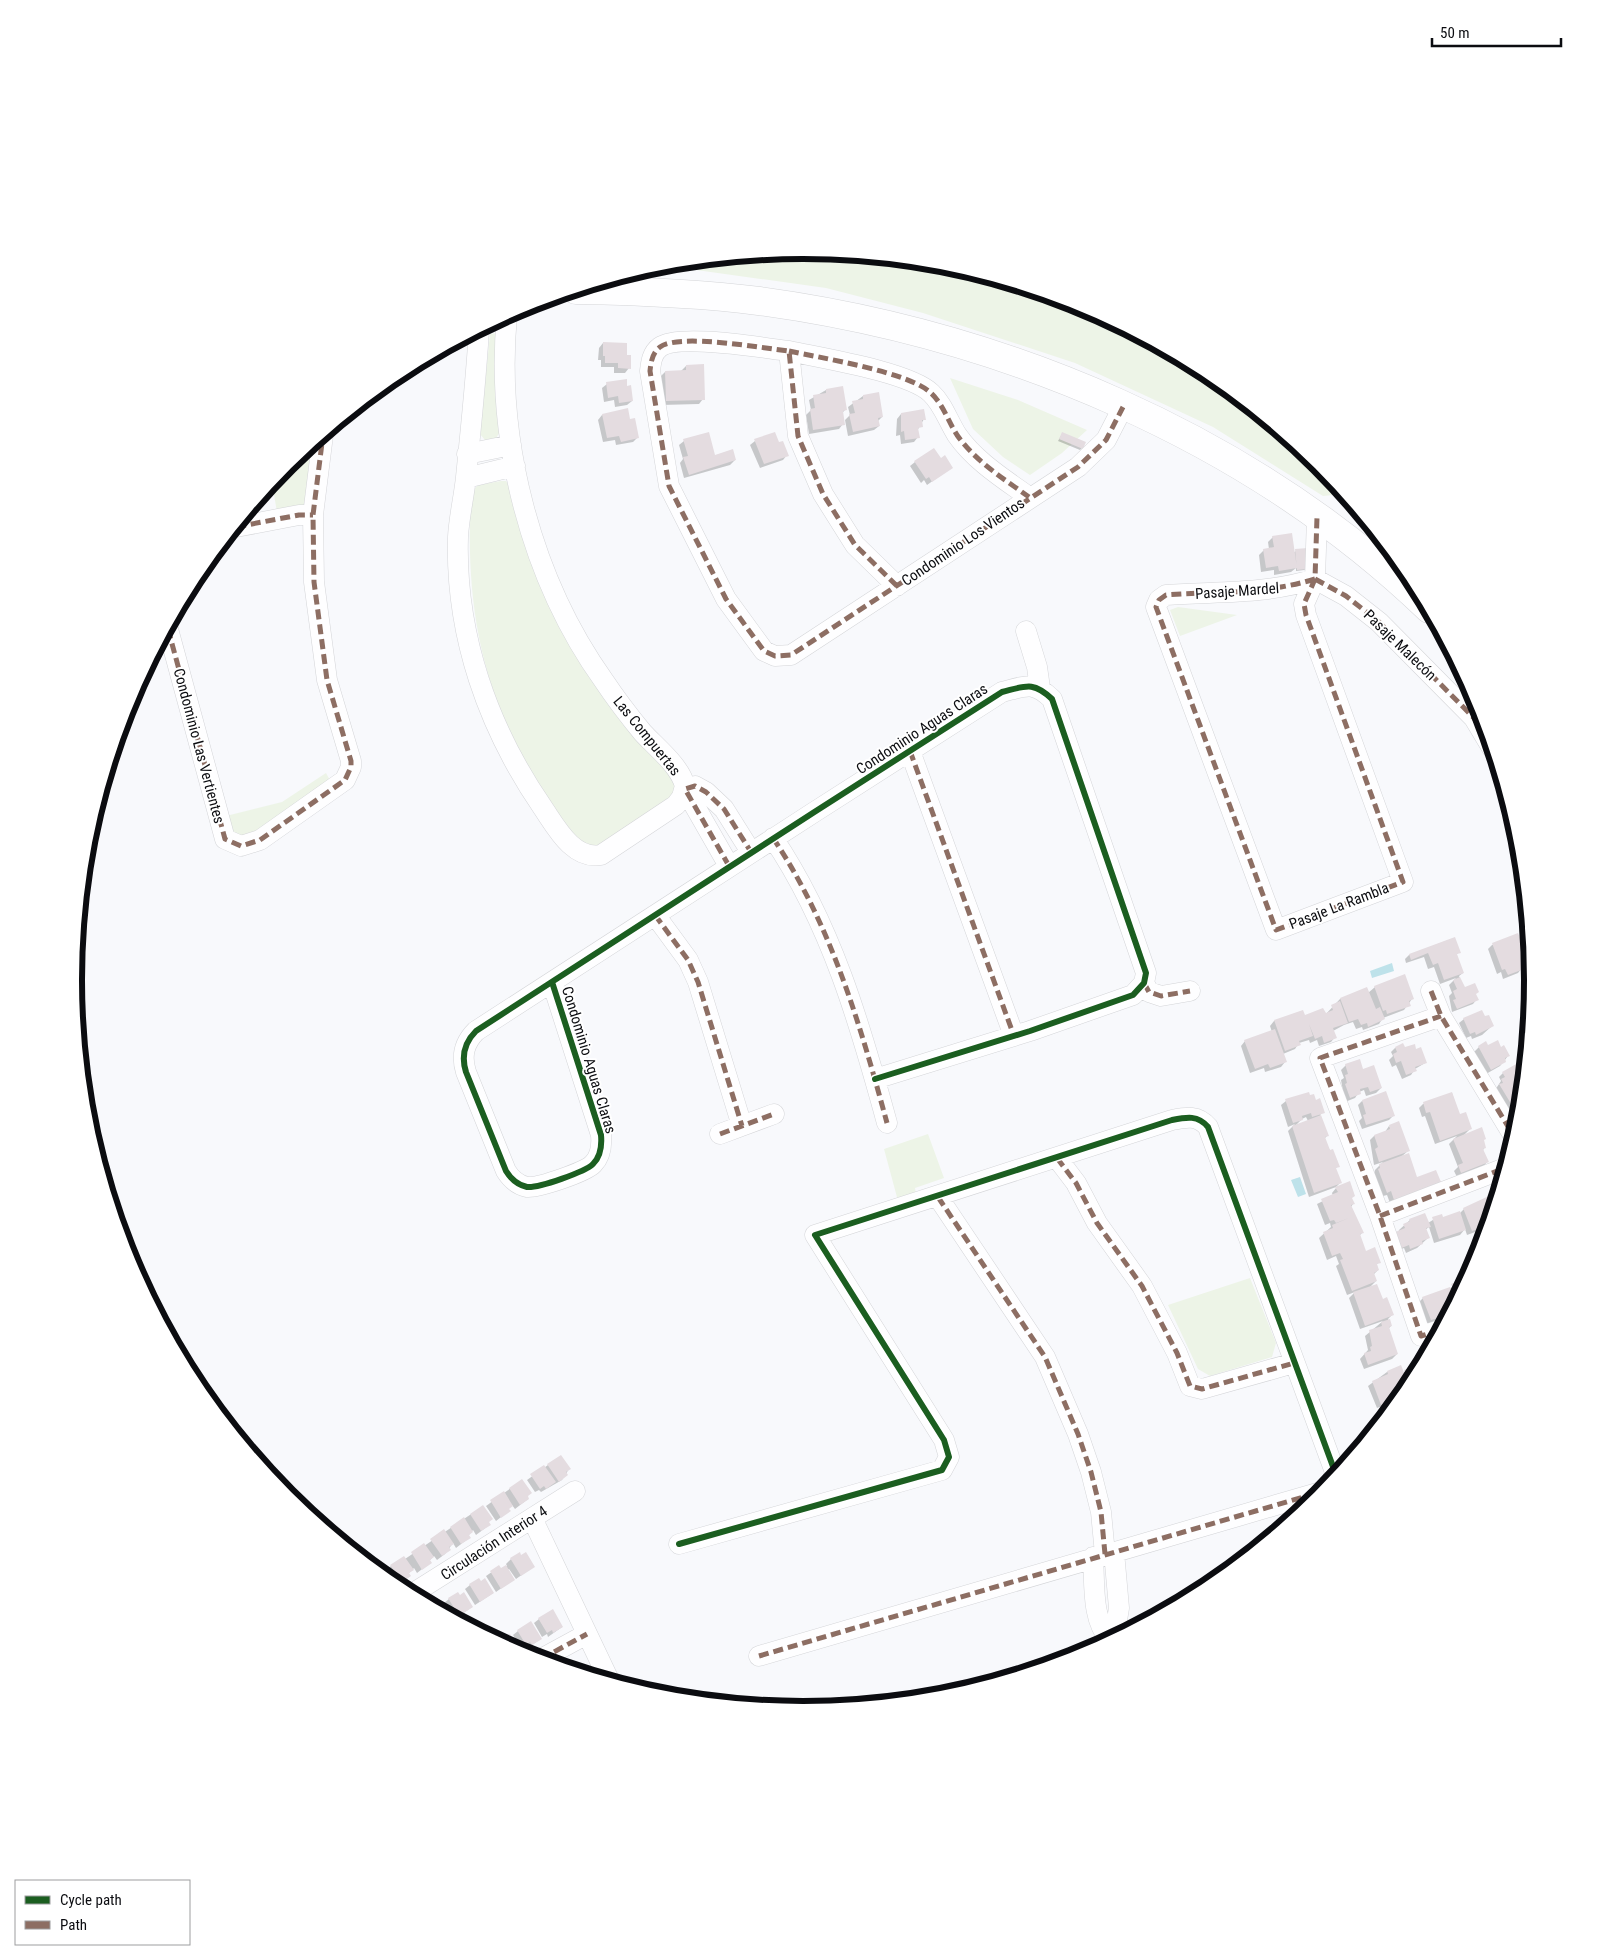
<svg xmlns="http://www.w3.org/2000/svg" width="1607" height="1960" font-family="'Roboto Condensed',sans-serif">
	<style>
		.green { fill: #edf4e7 }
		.water { fill: #bee2ea }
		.shadow { fill: #0003; fill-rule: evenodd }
		.building { fill: #e4dce0 }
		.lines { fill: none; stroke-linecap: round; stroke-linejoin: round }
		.street-casing { stroke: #d4d5d8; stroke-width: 21 }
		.secondary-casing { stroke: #d4d5d8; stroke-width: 29 }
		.street { stroke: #fefeff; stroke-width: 20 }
		.secondary { stroke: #fefeff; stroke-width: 28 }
		.quiet { stroke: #8d6e63; stroke-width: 5; stroke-dasharray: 10 5; stroke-linecap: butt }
		.cycleway-casing { stroke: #fff; stroke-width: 9 }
		.cycleway { stroke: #1b5e20; stroke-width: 6 }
		.labels { text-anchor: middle; stroke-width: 4; stroke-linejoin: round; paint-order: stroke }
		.street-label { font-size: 15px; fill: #0b0c10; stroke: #fff }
		.rim { fill: none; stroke: #0b0c10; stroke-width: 6 }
	</style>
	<rect width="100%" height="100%" fill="#f8f9fc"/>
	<path class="green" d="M804 250 946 264 1083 306 1209 373 1320 464 1344 494 1323 496 1213 427 1075 363 923 313 826 288 675 267 647 269 661 264Z
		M497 333 495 390 500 432 496 438 485 440 480 434 490 334Z
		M950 378 1018 400 1087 430 1062 453 1030 475 1003 457 973 429Z
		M319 438 306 503 302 506 277 512 272 483 288 464Z
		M501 481H506L510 487 631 732 676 783 675 795 599 846 582 844C566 824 548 804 536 783 480 687 465 602 471 493L478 485Z
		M1178 607 1237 615 1180 636 1170 610Z
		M326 773 331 782 251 836H242L231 831 226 816 282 802Z
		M928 1134 944 1178 915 1188 918 1207 901 1212 884 1149Z
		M1250 1278 1276 1343 1272 1357 1210 1376 1198 1369 1168 1305Z"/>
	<path class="water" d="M1392 963 1394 971 1372 978 1370 971Z
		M1300 1177 1306 1194 1298 1197 1291 1180Z"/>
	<path class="shadow" d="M603 343 626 356 629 368 625 373H614V367H601V360H598L599 348Z
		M686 366 703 399 699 404 661 405V376L665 372 681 371Z
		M607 384 626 387 632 401 627 405 615 407 614 400 604 402 602 388Z
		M826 390 845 410 842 413 843 424 839 429 809 434 806 415 811 410 809 400Z
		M863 396 882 417 878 421 879 426 874 430 848 436 845 420 850 415 848 407Z
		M901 414 924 419 917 431 918 437 914 442 901 444 900 435 896 436 897 419Z
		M602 415 629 421 638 437 633 442 616 445 615 440 603 442 598 420Z
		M774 433 778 444 787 455 783 460 760 468 750 445 755 441Z
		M1062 434 1082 448 1080 450 1058 441Z
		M684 441 714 456 735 460 730 465 684 478 680 463 683 459 679 445Z
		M940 460 951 468 927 485 924 480 921 483 910 466 915 462Z
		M1273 537 1293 553 1296 551 1306 569 1304 570 1296 571V568L1291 572 1274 575V570L1261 572 1259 555 1264 550 1269 549 1268 542Z
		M1518 935 1520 942 1529 938 1531 961 1521 965 1522 968 1518 973 1503 979 1501 972 1497 974 1488 949 1492 945Z
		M1454 938 1459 952 1456 955 1463 973 1459 976 1464 989 1475 994 1477 999 1473 1004 1452 1012 1449 996 1452 993 1449 985 1456 978 1440 984 1434 967 1428 969 1424 957 1406 963 1405 959 1409 955Z
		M1375 987 1412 999 1404 1010 1383 1018 1379 1024 1363 1030 1362 1027 1356 1029 1353 1022 1344 1025 1333 1031 1335 1037 1331 1042 1319 1046 1317 1040 1310 1043 1309 1040 1299 1043 1295 1049 1283 1054 1285 1062 1281 1067 1265 1072 1264 1068 1250 1073 1241 1046 1245 1041 1272 1032 1270 1026 1274 1021 1302 1011 1304 1016 1325 1015 1340 999 1366 989 1368 993Z
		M1532 987H1533L1531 1000 1527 992Z
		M1464 1019 1492 1026 1482 1035 1472 1039 1471 1036 1466 1038 1459 1023Z
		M1479 1047 1501 1048 1508 1056 1500 1066 1486 1074 1474 1052Z
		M1395 1048 1415 1050 1425 1063 1415 1069 1411 1075 1402 1079 1396 1065 1392 1067 1389 1060 1393 1056 1391 1052Z
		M1346 1065 1362 1070 1381 1088 1376 1093 1366 1096 1364 1090 1359 1092 1355 1098 1345 1102 1341 1080 1344 1078 1341 1070Z
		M1524 1071 1521 1100 1508 1111 1495 1090 1501 1081 1499 1077 1503 1073Z
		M1452 1093 1459 1115 1470 1129 1463 1136 1483 1141 1485 1147 1483 1150 1487 1162 1483 1167 1457 1177 1454 1171 1458 1167 1449 1144 1457 1136 1435 1144 1425 1116 1422 1117 1419 1108 1423 1104Z
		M1286 1101 1323 1112 1320 1115 1327 1136 1324 1139 1338 1166 1335 1169 1340 1183 1336 1187 1309 1197 1288 1131 1295 1124 1288 1127 1281 1105ZM1306 1117 1308 1121 1295 1126 1302 1119Z
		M1362 1101 1393 1116 1389 1120 1362 1129 1359 1121 1362 1118 1358 1105Z
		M1520 1109 1519 1123 1518 1126 1511 1118Z
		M1389 1126 1409 1150 1401 1157 1417 1179 1436 1171 1390 1203 1387 1195 1383 1196 1374 1174 1375 1170 1383 1162 1374 1165 1370 1140 1374 1136 1385 1132Z
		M1500 1186 1486 1233 1480 1235 1478 1231 1467 1235 1465 1229 1460 1235 1434 1243 1429 1227 1425 1230 1428 1238 1417 1248 1406 1253 1404 1248 1394 1252 1399 1230 1410 1220 1428 1223 1441 1215 1442 1218 1459 1214 1464 1209 1491 1199 1494 1196 1492 1192Z
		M1336 1188 1351 1198 1353 1204 1351 1207 1362 1233 1359 1236 1365 1252 1379 1262 1376 1265 1378 1270 1373 1275 1376 1281 1369 1288 1382 1301 1392 1315 1388 1319 1391 1326 1388 1329 1397 1354 1392 1359 1364 1369 1360 1359 1368 1350 1365 1336 1383 1321 1360 1329 1349 1298 1355 1292 1347 1295 1336 1266 1339 1264 1336 1256 1327 1260 1319 1238 1331 1227 1330 1223 1325 1225 1317 1204 1333 1196 1332 1193Z
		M1467 1279 1442 1326 1426 1324 1418 1303 1423 1298 1447 1290Z
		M1400 1367 1403 1373 1419 1368 1406 1390 1405 1387 1398 1391 1400 1396 1396 1401 1377 1408 1368 1386 1387 1372Z
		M548 1465 569 1469 562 1480 541 1492 539 1490 535 1492 527 1480Z
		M522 1480 528 1499 515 1509 512 1505 508 1509 509 1511 496 1521 486 1506Z
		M483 1506 489 1525 484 1529 476 1535 473 1530 468 1536 469 1538 456 1548 453 1543 445 1554 437 1560 434 1556 429 1561 430 1563 417 1573 414 1568 408 1574 410 1576 397 1586 386 1570 391 1566 405 1559Z
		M511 1559 533 1567 516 1579 509 1569 507 1570 513 1580 496 1592 486 1576 499 1567 501 1569 507 1566 506 1564Z
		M470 1585 493 1593 475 1605 465 1589Z
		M449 1599 472 1607 456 1618 439 1609 446 1605 444 1603Z
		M539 1619 562 1627 548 1637 547 1634 542 1637 534 1623Z
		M518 1631 540 1639 527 1649 526 1646 521 1648 513 1635Z"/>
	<path class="building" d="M603 342 627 343V355H631V369L618 368V363H605V356H603Z
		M704 364 705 400 666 401 665 371 686 370V365Z
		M627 379V386L631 385 633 401 619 403 618 396 608 398 606 382Z
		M843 386 847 410 843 411 845 425 813 430 810 409 815 408 813 395 826 393V389Z
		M879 392 883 417 878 418 880 426 853 432 849 414 855 413 852 401 863 399V395Z
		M628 408 630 419 635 418 639 438 621 442 619 436 607 438 602 414Z
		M924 409 926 420H922L923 427 918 428 920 438 905 440 904 431 901 432V413Z
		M709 432 715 455 733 449 736 460 689 475 683 457 688 456 683 439Z
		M775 432 779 442 783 441 789 456 764 464 754 439Z
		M1062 432 1086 442 1083 449 1059 439Z
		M934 448 941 458 945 455 953 468 932 482 929 477 926 479 914 461Z
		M1292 533 1297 568 1279 571 1278 566 1266 568 1263 549 1274 547 1272 536Z
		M1308 548 1307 569 1297 570 1295 549Z
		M1518 933 1521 940 1529 937 1531 959 1522 963 1524 969 1508 975 1505 969 1502 970 1492 943Z
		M1455 937 1461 953 1457 954 1464 973 1444 980 1438 963 1433 965 1428 953 1411 960 1409 954Z
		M1405 974 1414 999 1409 1001 1411 1006 1387 1014 1386 1010 1383 1011 1374 986Z
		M1460 977 1465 987 1475 983 1479 992 1476 994 1479 1000 1457 1009 1453 1000 1456 999 1453 991 1457 989 1453 980Z
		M1367 987 1376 1009 1380 1007 1385 1019 1368 1027 1367 1023 1361 1025 1358 1019 1349 1022 1340 998Z
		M1340 1001 1348 1023 1333 1028 1337 1038 1324 1043 1322 1036 1315 1039 1309 1024 1313 1036 1299 1041 1301 1045 1285 1051 1274 1020 1303 1010 1305 1015 1323 1008 1326 1013 1333 1010 1331 1005Z
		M1482 1010 1485 1016 1489 1015 1494 1026 1476 1035 1475 1032 1470 1034 1463 1018Z
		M1275 1029 1287 1062 1270 1068 1268 1064 1255 1069 1244 1040Z
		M1498 1040 1501 1047 1504 1045 1510 1056 1505 1058 1506 1062 1491 1070 1478 1046 1486 1041 1488 1045Z
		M1403 1043 1405 1047 1415 1044 1416 1049 1421 1047 1427 1063 1415 1067 1417 1071 1406 1075 1401 1061 1396 1063 1393 1054 1397 1052 1395 1047Z
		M1360 1059 1363 1069 1374 1065 1382 1088 1370 1092 1368 1087 1360 1089 1361 1094 1350 1098 1345 1084 1347 1083 1345 1075 1348 1074 1345 1064Z
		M1518 1063 1522 1071 1524 1069 1521 1101 1513 1107 1499 1084 1503 1083 1501 1079 1505 1077 1502 1072Z
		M1386 1091 1395 1116 1366 1125 1363 1115 1366 1114 1362 1100Z
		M1309 1092 1310 1095 1314 1094 1316 1100 1320 1098 1325 1113 1312 1117 1311 1113 1302 1116 1303 1120 1293 1123 1285 1099Z
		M1452 1092 1460 1114 1466 1112 1472 1129 1440 1141 1430 1112 1426 1113 1423 1102Z
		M1321 1115 1329 1136 1325 1137 1330 1150 1333 1149 1340 1167 1336 1168 1342 1183 1314 1193 1292 1126Z
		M1399 1121 1410 1151 1379 1162 1375 1149 1378 1147 1374 1135 1390 1129 1389 1125Z
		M1482 1127 1486 1139 1484 1140 1486 1148 1483 1149 1489 1162 1461 1173 1458 1165 1463 1163 1453 1139Z
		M1409 1153 1417 1177 1436 1170 1441 1182 1394 1200 1391 1191 1387 1193 1378 1169 1380 1168 1379 1164Z
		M1350 1181 1355 1196 1352 1198 1355 1204 1351 1205 1364 1233 1360 1234 1366 1251 1375 1247 1381 1263 1377 1264 1379 1270 1374 1273 1377 1281 1352 1291 1340 1260 1343 1259 1340 1253 1332 1256 1323 1232 1333 1228 1332 1225 1349 1218 1336 1223 1334 1220 1330 1221 1321 1199 1338 1192 1335 1187Z
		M1491 1195 1493 1200 1496 1199 1486 1231H1485L1483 1227 1472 1231 1463 1208Z
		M1460 1211 1466 1230 1439 1239 1432 1217 1442 1214 1443 1217Z
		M1425 1213 1431 1227 1426 1228 1430 1238 1422 1241 1423 1244 1410 1249 1409 1245 1399 1249 1393 1233 1405 1228 1403 1224 1410 1221 1409 1219Z
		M1468 1277 1457 1298 1451 1284Z
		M1377 1284 1383 1299 1387 1297 1394 1315 1365 1326 1353 1292Z
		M1450 1287 1455 1302 1440 1325 1438 1318 1431 1320 1422 1297Z
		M1390 1319 1392 1326 1389 1327 1398 1354 1368 1365 1364 1353 1371 1351 1370 1347 1372 1346 1369 1330 1382 1326 1381 1322Z
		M1418 1364 1420 1367 1410 1385 1404 1370Z
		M1401 1365 1409 1385 1399 1389 1401 1397 1381 1405 1372 1381 1388 1374 1387 1371Z
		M561 1455 571 1469 566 1472 568 1475 559 1482 547 1464Z
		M544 1465 556 1482 546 1489 544 1486 540 1489 530 1474Z
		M522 1479 532 1493 528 1496 529 1499 520 1505 509 1488Z
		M504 1491 513 1506 509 1509 511 1511 501 1518 490 1500Z
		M483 1505 493 1519 489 1522 491 1525 481 1531 470 1514Z
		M464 1517 473 1532 469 1535 471 1538 461 1544 450 1527Z
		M444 1529 454 1544 449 1547 451 1550 442 1556 430 1539Z
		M424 1543 434 1557 430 1560 432 1563 422 1570 411 1552Z
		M520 1552 521 1555 526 1552 535 1567 521 1576 510 1558Z
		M404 1556 414 1570 409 1573 411 1576 402 1582 390 1565Z
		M499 1565 501 1568 506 1565 515 1580 501 1589 490 1571Z
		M383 1568 391 1581 379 1571Z
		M479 1578 481 1581 485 1578 494 1593 480 1602 469 1584Z
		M458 1592 460 1595 464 1592 473 1607 459 1616 448 1598Z
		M438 1605 440 1607 444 1605 450 1615 435 1606Z
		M553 1609 563 1627 553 1633 552 1630 547 1633 538 1618Z
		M531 1621 542 1639 532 1645 530 1642 526 1645 517 1630Z
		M510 1634 520 1652 498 1640Z"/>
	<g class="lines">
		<g class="street-casing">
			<path id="street" d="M479 330C476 379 471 428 466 477 464 497 459 517 458 537 455 635 488 728 543 808 556 827 573 860 601 855L676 805 682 797 685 786C680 766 657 748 643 733 629 716 616 699 604 681 531 579 495 440 507 315
				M789 351C821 358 909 372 931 393 943 404 948 421 957 435 975 461 1004 479 1029 497
				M467 454 511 445
				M466 478 515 466
				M236 527 299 515H313
				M1315 579C1262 595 1219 591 1166 595L1159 600 1156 607 1276 930 1403 882 1306 615 1304 604 1315 579 1317 517
				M1315 579 1346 596 1379 622 1474 718 1492 748
				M897 586 855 545 823 494 798 436 789 351C762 348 679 333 660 347 652 353 651 362 650 371L669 486 726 599 764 651 775 656 791 655 1078 467 1106 440 1123 407
				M168 629 225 839 241 846 260 840 345 780 351 767V761L327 680 314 582 313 515 323 435
				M1026 631 1037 667 1040 688
				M910 751 1014 1036
				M773 838C831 924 860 1024 887 1123
				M729 866 685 789 695 786 706 792 724 809 751 852
				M655 915 688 960 698 982 742 1126
				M552 982 601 1135C602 1146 601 1156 593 1164 585 1172 539 1188 527 1187 518 1185 511 1179 506 1171L466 1072C461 1056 464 1043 476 1031 651 917 826 804 1002 692 1026 686 1033 681 1052 699L1146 973 1144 983 1133 995 1030 1031 875 1079
				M1144 983 1149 992 1161 996 1190 991
				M1431 991 1441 1016 1515 1138
				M720 1134 774 1114
				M1057 1158 1076 1183 1097 1223 1142 1286 1177 1353 1190 1386 1202 1389 1294 1363
				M938 1197 1045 1357 1078 1434 1091 1472 1101 1512 1105 1554
				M1380 1216 1505 1168
				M1440 1330 1421 1336 1380 1216 1320 1058 1441 1016
				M532 1518 609 1680
				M679 1544 942 1470 949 1457 944 1440 815 1235 1172 1120C1187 1117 1198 1115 1208 1127L1335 1472 1333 1479
				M1093 1557C1095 1583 1091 1619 1110 1640
				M412 1594 575 1491
				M1114 1638 1119 1608 1114 1552
				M759 1656 1324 1491
				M541 1659 587 1634"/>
		</g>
		<g class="secondary-casing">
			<path id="secondary" d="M576 290C637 291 698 293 759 301 1003 334 1250 437 1429 609"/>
		</g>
		<use href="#street" class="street"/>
		<use href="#secondary" class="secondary"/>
		<path class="quiet" d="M789 351C821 358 909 372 931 393 943 404 948 421 957 435 975 461 1004 479 1029 497
			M236 527 299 515H313
			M1315 579C1262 595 1219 591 1166 595L1159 600 1156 607 1276 930 1403 882 1306 615 1304 604 1315 579 1317 517
			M1315 579 1346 596 1379 622 1474 718 1492 748
			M897 586 855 545 823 494 798 436 789 351C762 348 679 333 660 347 652 353 651 362 650 371L669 486 726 599 764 651 775 656 791 655 1078 467 1106 440 1123 407
			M168 629 225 839 241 846 260 840 345 780 351 767V761L327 680 314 582 313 515 323 435
			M910 751 1014 1036
			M773 838C831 924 860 1024 887 1123
			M729 866 685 789 695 786 706 792 724 809 751 852
			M655 915 688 960 698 982 742 1126
			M1144 983 1149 992 1161 996 1190 991
			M1431 991 1441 1016 1515 1138
			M720 1134 774 1114
			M1057 1158 1076 1183 1097 1223 1142 1286 1177 1353 1190 1386 1202 1389 1294 1363
			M938 1197 1045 1357 1078 1434 1091 1472 1101 1512 1105 1554
			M1380 1216 1505 1168
			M1440 1330 1421 1336 1380 1216 1320 1058 1441 1016
			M759 1656 1324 1491
			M541 1659 587 1634"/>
		<g class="cycleway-casing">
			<path id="cycleway" d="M552 982 601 1135C602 1146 601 1156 593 1164 585 1172 539 1188 527 1187 518 1185 511 1179 506 1171L466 1072C461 1056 464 1043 476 1031 651 917 826 804 1002 692 1026 686 1033 681 1052 699L1146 973 1144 983 1133 995 1030 1031 875 1079
				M679 1544 942 1470 949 1457 944 1440 815 1235 1172 1120C1187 1117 1198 1115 1208 1127L1335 1472 1333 1479"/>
		</g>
		<use href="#cycleway" class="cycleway"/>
	</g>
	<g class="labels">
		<g class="street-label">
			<text transform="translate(963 542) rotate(-34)" y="5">Condominio Los Vientos</text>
			<text transform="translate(1237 591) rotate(-4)" y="5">Pasaje Mardel</text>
			<text transform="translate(1400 645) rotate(44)" y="5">Pasaje Malecón</text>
			<text transform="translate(922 729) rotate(-33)" y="5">Condominio Aguas Claras</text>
			<text transform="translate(647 736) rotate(51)" y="5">Las Compuertas</text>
			<text transform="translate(199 746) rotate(75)" y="5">Condominio Las Vertientes</text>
			<text transform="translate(1339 906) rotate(-21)" y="5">Pasaje La Rambla</text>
			<text transform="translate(589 1060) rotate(73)" y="5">Condominio Aguas Claras</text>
			<text transform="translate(494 1543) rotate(-33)" y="5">Circulación Interior 4</text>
		</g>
	</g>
	<path d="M0 0H1607V1960H0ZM82 980a721 721 0 1 1 1442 0a721 721 0 1 1-1442 0Z" fill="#fff" fill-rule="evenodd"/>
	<path class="rim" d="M82 980a721 721 0 1 1 1442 0a721 721 0 1 1-1442 0Z"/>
	<rect x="15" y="1880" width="175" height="65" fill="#ffffff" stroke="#9d9e9f"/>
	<rect x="25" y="1896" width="25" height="8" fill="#1b5e20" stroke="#9d9e9f"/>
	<text x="60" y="1905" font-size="15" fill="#0b0c10">Cycle path</text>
	<rect x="25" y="1921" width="25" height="8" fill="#8d6e63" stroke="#9d9e9f"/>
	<text x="60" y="1930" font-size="15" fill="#0b0c10">Path</text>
	<path d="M1432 38v8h129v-8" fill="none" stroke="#0b0c10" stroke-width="2.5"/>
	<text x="1440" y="38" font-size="15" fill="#0b0c10" stroke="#ffffff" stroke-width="4" paint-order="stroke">50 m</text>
</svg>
